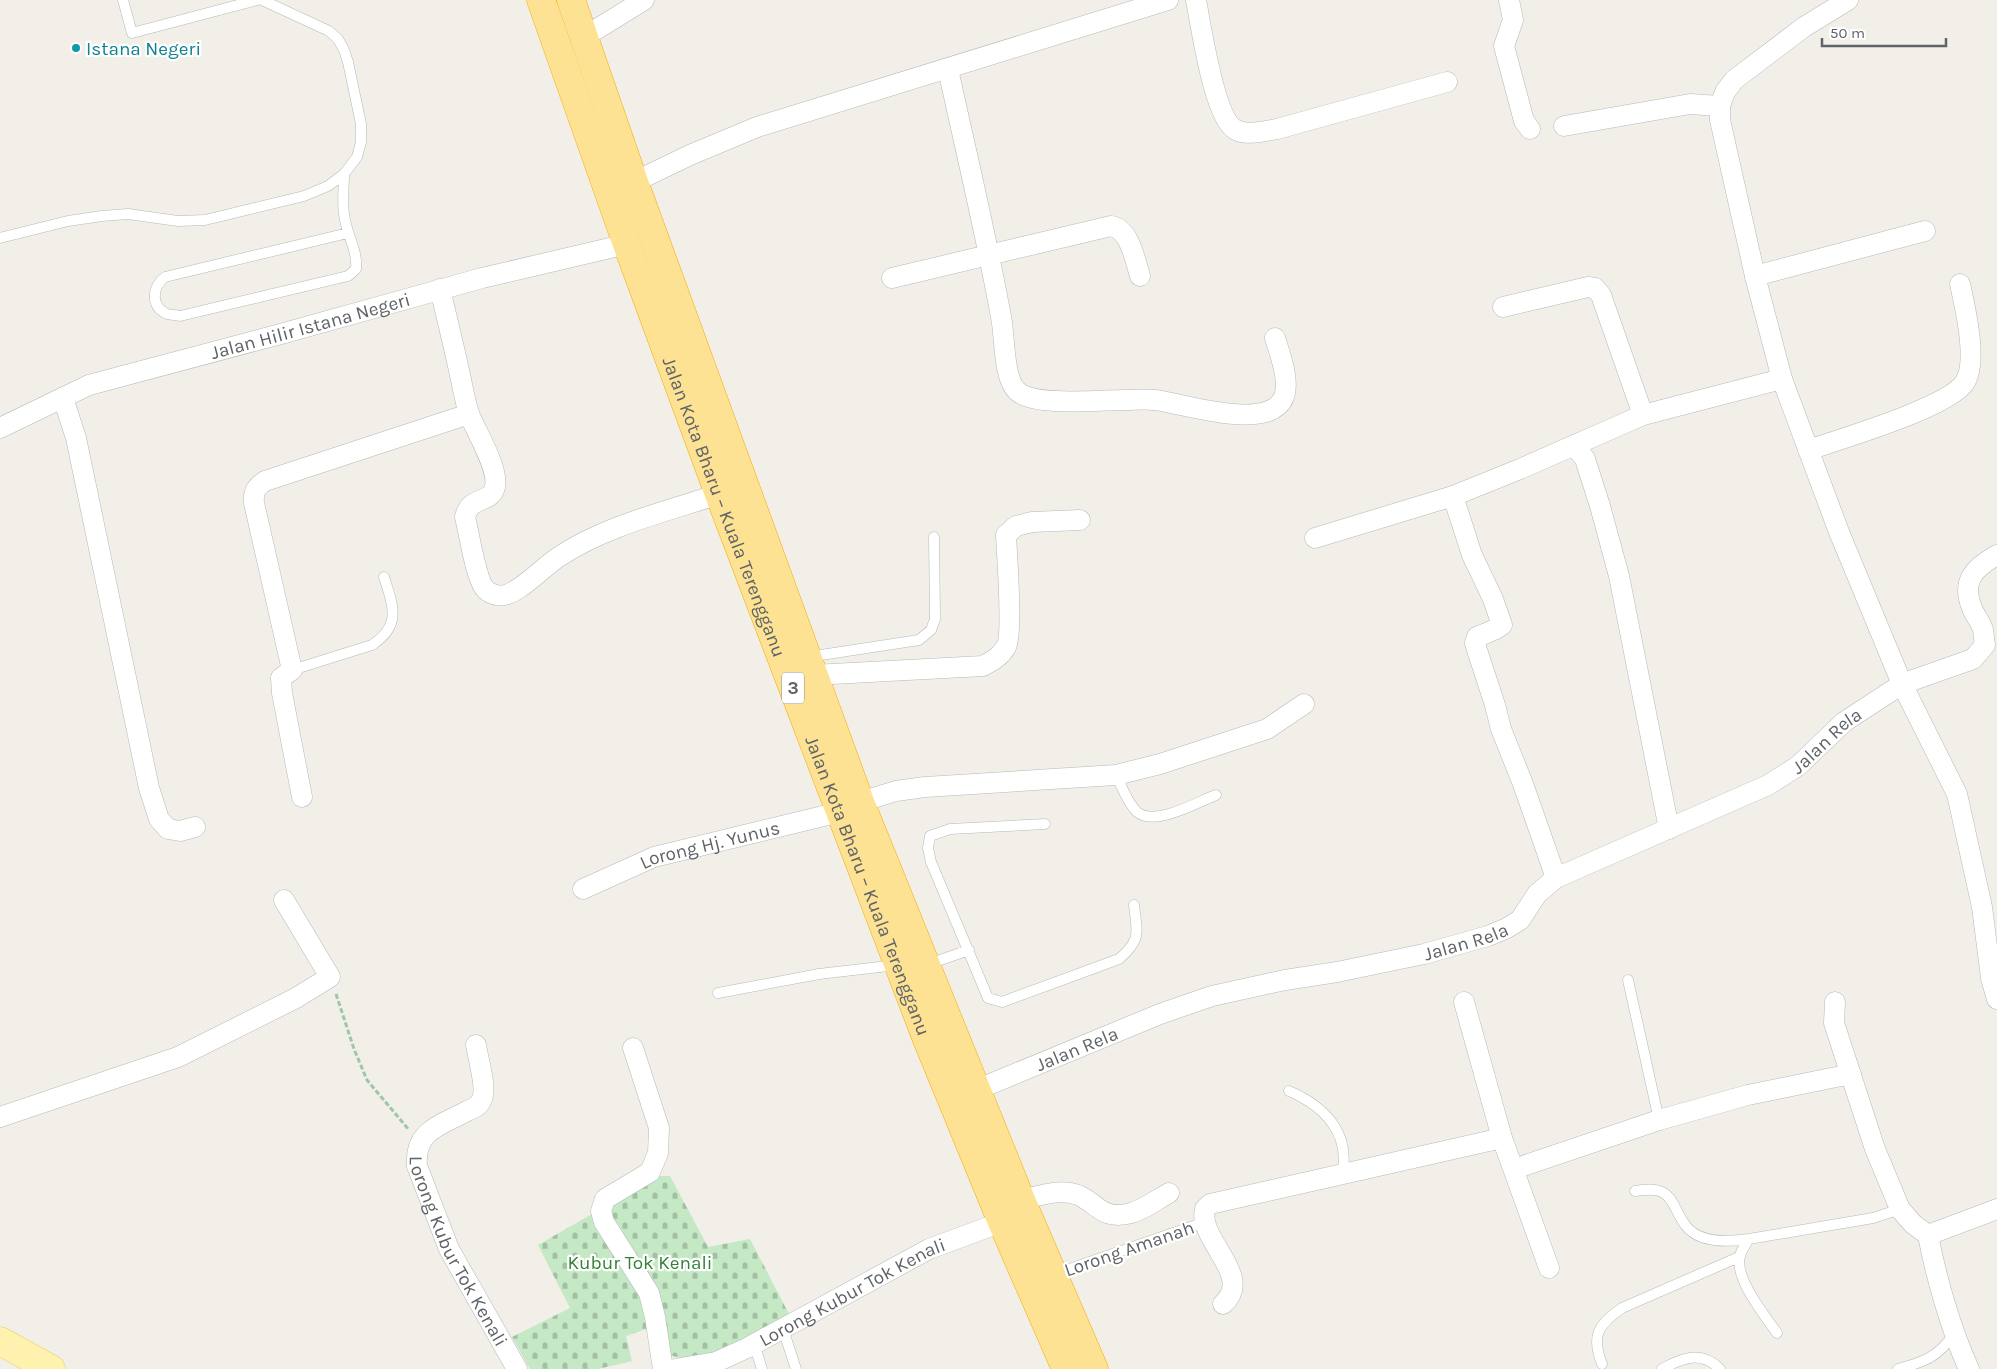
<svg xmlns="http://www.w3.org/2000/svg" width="1997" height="1369" font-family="Karla,sans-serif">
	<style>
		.cemetery { fill: url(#cemetery-stones) }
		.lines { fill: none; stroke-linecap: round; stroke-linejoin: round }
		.lane-casing { stroke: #b5b8bc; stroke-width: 11 }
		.street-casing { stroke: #b5b8bc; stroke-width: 21 }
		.primary-casing { stroke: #f2c960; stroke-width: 29 }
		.highway-casing { stroke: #f9ab00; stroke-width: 29 }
		.path { stroke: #9cc7a9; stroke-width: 3; stroke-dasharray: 5 2.5; stroke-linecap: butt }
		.lane { stroke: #fff; stroke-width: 10 }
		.street { stroke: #fff; stroke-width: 20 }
		.primary { stroke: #fff2af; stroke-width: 28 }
		.highway { stroke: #fde293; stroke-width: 28 }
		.culture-dot { fill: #0f9aa8; stroke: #fff; stroke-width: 2 }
		.labels { text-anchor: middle; stroke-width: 4.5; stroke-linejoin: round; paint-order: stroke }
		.shield { fill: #fff; stroke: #8f9295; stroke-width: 1 }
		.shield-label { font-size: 18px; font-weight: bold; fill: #5f6368 }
		.culture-label { font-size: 19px; fill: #0d838f; stroke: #fff; text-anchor: start }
		.street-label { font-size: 19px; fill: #5f6368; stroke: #fff }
		.park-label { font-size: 19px; fill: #348238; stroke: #fff }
	</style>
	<defs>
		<pattern id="cemetery-stones" width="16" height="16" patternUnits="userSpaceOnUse" patternTransform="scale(1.25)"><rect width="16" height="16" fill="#c5e8c5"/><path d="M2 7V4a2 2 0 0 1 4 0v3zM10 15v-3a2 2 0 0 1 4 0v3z" fill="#a3c0a4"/></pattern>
	</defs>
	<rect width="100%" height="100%" fill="#f1efe8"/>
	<path class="cemetery" d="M658 1176H670L708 1247 750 1239 790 1316C753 1336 711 1368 668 1355L652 1327 626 1336 632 1361 598 1369H530L512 1337 570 1308 538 1245Z"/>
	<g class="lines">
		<g class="lane-casing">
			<path id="lane" d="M123 0 132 33 257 0
				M344 174C344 187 342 201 344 214 346 234 358 250 356 269L348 276 180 316C176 315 171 315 167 314 150 306 152 287 165 277L348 233
				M0 238 68 221 102 216 128 214 178 221 205 220 304 196 328 186 344 174 357 157 361 142V124L348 62 344 50 338 39 329 31 262 0
				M808 657 919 640 931 630 935 619 934 537
				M292 670 372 645C402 625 393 606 384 577
				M1116 775C1122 787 1127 802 1137 812 1155 827 1197 802 1216 795
				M1045 824 950 829 930 836 928 848 931 862 988 998 1002 1002 1119 959C1142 939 1137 933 1134 905
				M926 965 969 950
				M1628 980 1659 1120
				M718 993 819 974 897 965
				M1289 1091C1324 1106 1351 1133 1342 1174
				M1635 1191C1644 1190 1653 1188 1662 1192 1669 1195 1673 1203 1676 1209 1679 1215 1682 1221 1686 1226 1700 1244 1729 1242 1749 1239
				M1055 1274 1205 1222
				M783 1329 796 1369
				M1777 1333C1765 1316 1734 1278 1740 1256 1741 1250 1746 1244 1749 1239L1873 1218 1900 1209
				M754 1344 762 1369
				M1602 1364C1591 1336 1598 1324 1622 1308L1739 1257
				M1662 1369C1682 1358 1701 1350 1720 1369
				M1898 1369C1924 1362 1938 1357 1954 1334"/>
		</g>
		<g class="street-casing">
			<g id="street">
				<path d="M1196 0C1201 25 1214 119 1236 130 1248 136 1264 131 1277 129L1447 82"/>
				<path d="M1509 0 1513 20 1504 46 1524 121 1530 129"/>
				<path d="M1848 0 1804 27 1734 80 1725 92 1720 106V120L1755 276 1782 379 1839 532 1902 684 1957 794 1982 907 1991 978 1997 999"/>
				<path d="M584 37 644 0"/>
				<path d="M948 69C966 152 986 234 1001 317 1005 335 1003 378 1017 391 1034 407 1100 400 1124 400 1134 400 1145 399 1155 400 1183 403 1269 433 1284 397 1290 381 1280 354 1275 338"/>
				<path d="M1564 126 1690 104 1720 106"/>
				<path d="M634 182 690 155 757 127 1168 0"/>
				<path d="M1755 276 1925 231"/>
				<path d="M892 278 1111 226C1130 229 1135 260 1140 276"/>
				<path d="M440 289C447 318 454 347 460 375 463 388 465 403 470 416 477 433 499 469 495 487 491 504 470 495 465 517 469 532 476 581 486 590 488 592 494 595 497 595 513 600 542 568 557 558 604 526 665 512 719 494"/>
				<path d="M1503 307 1588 287 1595 288 1601 295 1643 415"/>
				<path d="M63 398 76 438 149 788 159 819 168 829 180 831 195 827"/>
				<path id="s1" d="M0 428 89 385 288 332 482 278 627 244"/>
				<path d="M1574 445 1585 459 1600 506 1619 576 1669 829"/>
				<path d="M1808 450C1840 439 1950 407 1965 382 1978 361 1965 307 1960 284"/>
				<path d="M1453 496 1472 555 1493 599 1502 625 1496 629 1477 637 1475 643 1477 650 1495 705 1501 729 1523 784 1556 878"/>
				<path d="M1315 538 1453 496 1520 469 1643 415 1782 379"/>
				<path d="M813 675 983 666C992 661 1000 657 1006 647 1013 635 1007 555 1006 535L1016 526 1032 522 1080 520"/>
				<path d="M302 797 282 693 281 678 292 670 254 503C253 492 256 487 265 481L469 414"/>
				<path d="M860 802 896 791 925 787 1116 775 1160 764 1267 729 1304 704"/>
				<path id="s2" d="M583 889 654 857 840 812"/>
				<path d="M1464 1002 1502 1138 1549 1268"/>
				<path d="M1835 1002 1834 1023 1875 1149 1900 1209 1913 1224 1928 1235 1997 1209"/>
				<path id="s3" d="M476 1045C478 1058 487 1088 482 1099 480 1105 473 1109 467 1111 440 1126 414 1130 417 1166L449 1249 517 1369"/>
				<path d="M633 1048 659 1128 658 1153 650 1172 605 1199 601 1211 604 1222 649 1293 655 1317 663 1369"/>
				<path id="s4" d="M976 1090 1160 1014 1212 996 1285 980 1337 972 1424 954 1488 936 1507 928 1520 920 1537 894 1556 878 1768 785 1798 766 1844 722 1902 684 1973 659 1985 645C1984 640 1984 635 1983 630 1981 622 1975 616 1972 608 1961 581 1974 568 1997 555"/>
				<path d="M0 1117 178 1057 296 998 330 977 284 900"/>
				<path d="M1514 1169 1659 1120 1748 1095 1851 1074"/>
				<path d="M1021 1200C1039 1196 1059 1188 1078 1195 1097 1203 1101 1219 1127 1214 1142 1211 1156 1200 1169 1193"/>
				<path d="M1928 1235C1936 1277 1951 1330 1969 1369"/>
				<path d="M1223 1304C1255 1276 1197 1240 1205 1209L1210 1204 1502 1138"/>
				<path id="s5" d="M675 1369 716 1362 747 1348 929 1249 1002 1222"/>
			</g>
		</g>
		<g class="primary-casing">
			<path id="primary" d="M0 1341 51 1369"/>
		</g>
		<g class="highway-casing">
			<g id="highway">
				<path id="s6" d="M541 0 627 244 719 494 926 1037 1002 1222 1066 1369"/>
				<path d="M571 0 634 182 860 802 1021 1200 1094 1369"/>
			</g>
		</g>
		<path class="path" d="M336 994 354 1049 367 1080 409 1130"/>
		<use href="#lane" class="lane"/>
		<use href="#street" class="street"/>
		<use href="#primary" class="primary"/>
		<use href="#highway" class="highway"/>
	</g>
	<circle class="culture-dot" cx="76" cy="48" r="5"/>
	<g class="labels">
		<rect class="shield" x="782" y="672.5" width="22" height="31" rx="4"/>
		<g class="shield-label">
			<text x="793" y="694">3</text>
		</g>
		<g class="culture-label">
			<text x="86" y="55">Istana Negeri</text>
		</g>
		<g class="street-label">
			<text dy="7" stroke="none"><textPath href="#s1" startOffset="328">Jalan Hilir Istana Negeri</textPath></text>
			<text dy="7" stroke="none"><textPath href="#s6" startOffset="539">Jalan Kota Bharu – Kuala Terengganu</textPath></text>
			<text dy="7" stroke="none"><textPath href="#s4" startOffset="934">Jalan Rela</textPath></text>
			<text dy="7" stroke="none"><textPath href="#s2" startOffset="135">Lorong Hj. Yunus</textPath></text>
			<text dy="7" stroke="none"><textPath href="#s6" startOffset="944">Jalan Kota Bharu – Kuala Terengganu</textPath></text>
			<text dy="7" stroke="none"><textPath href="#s4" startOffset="514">Jalan Rela</textPath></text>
			<text dy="7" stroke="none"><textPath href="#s4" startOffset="109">Jalan Rela</textPath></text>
			<text transform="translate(1129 1248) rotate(-19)" y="7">Lorong Amanah</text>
			<text dy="7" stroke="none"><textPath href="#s3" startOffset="250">Lorong Kubur Tok Kenali</textPath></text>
			<text dy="7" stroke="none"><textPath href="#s5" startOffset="195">Lorong Kubur Tok Kenali</textPath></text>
		</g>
		<g class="park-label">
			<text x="640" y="1269">Kubur Tok Kenali</text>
		</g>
	</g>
	<path d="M1822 38v8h124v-8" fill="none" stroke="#5f6368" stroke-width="2.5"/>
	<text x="1830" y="38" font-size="15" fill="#5f6368" stroke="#ffffff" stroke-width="4" paint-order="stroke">50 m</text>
</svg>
